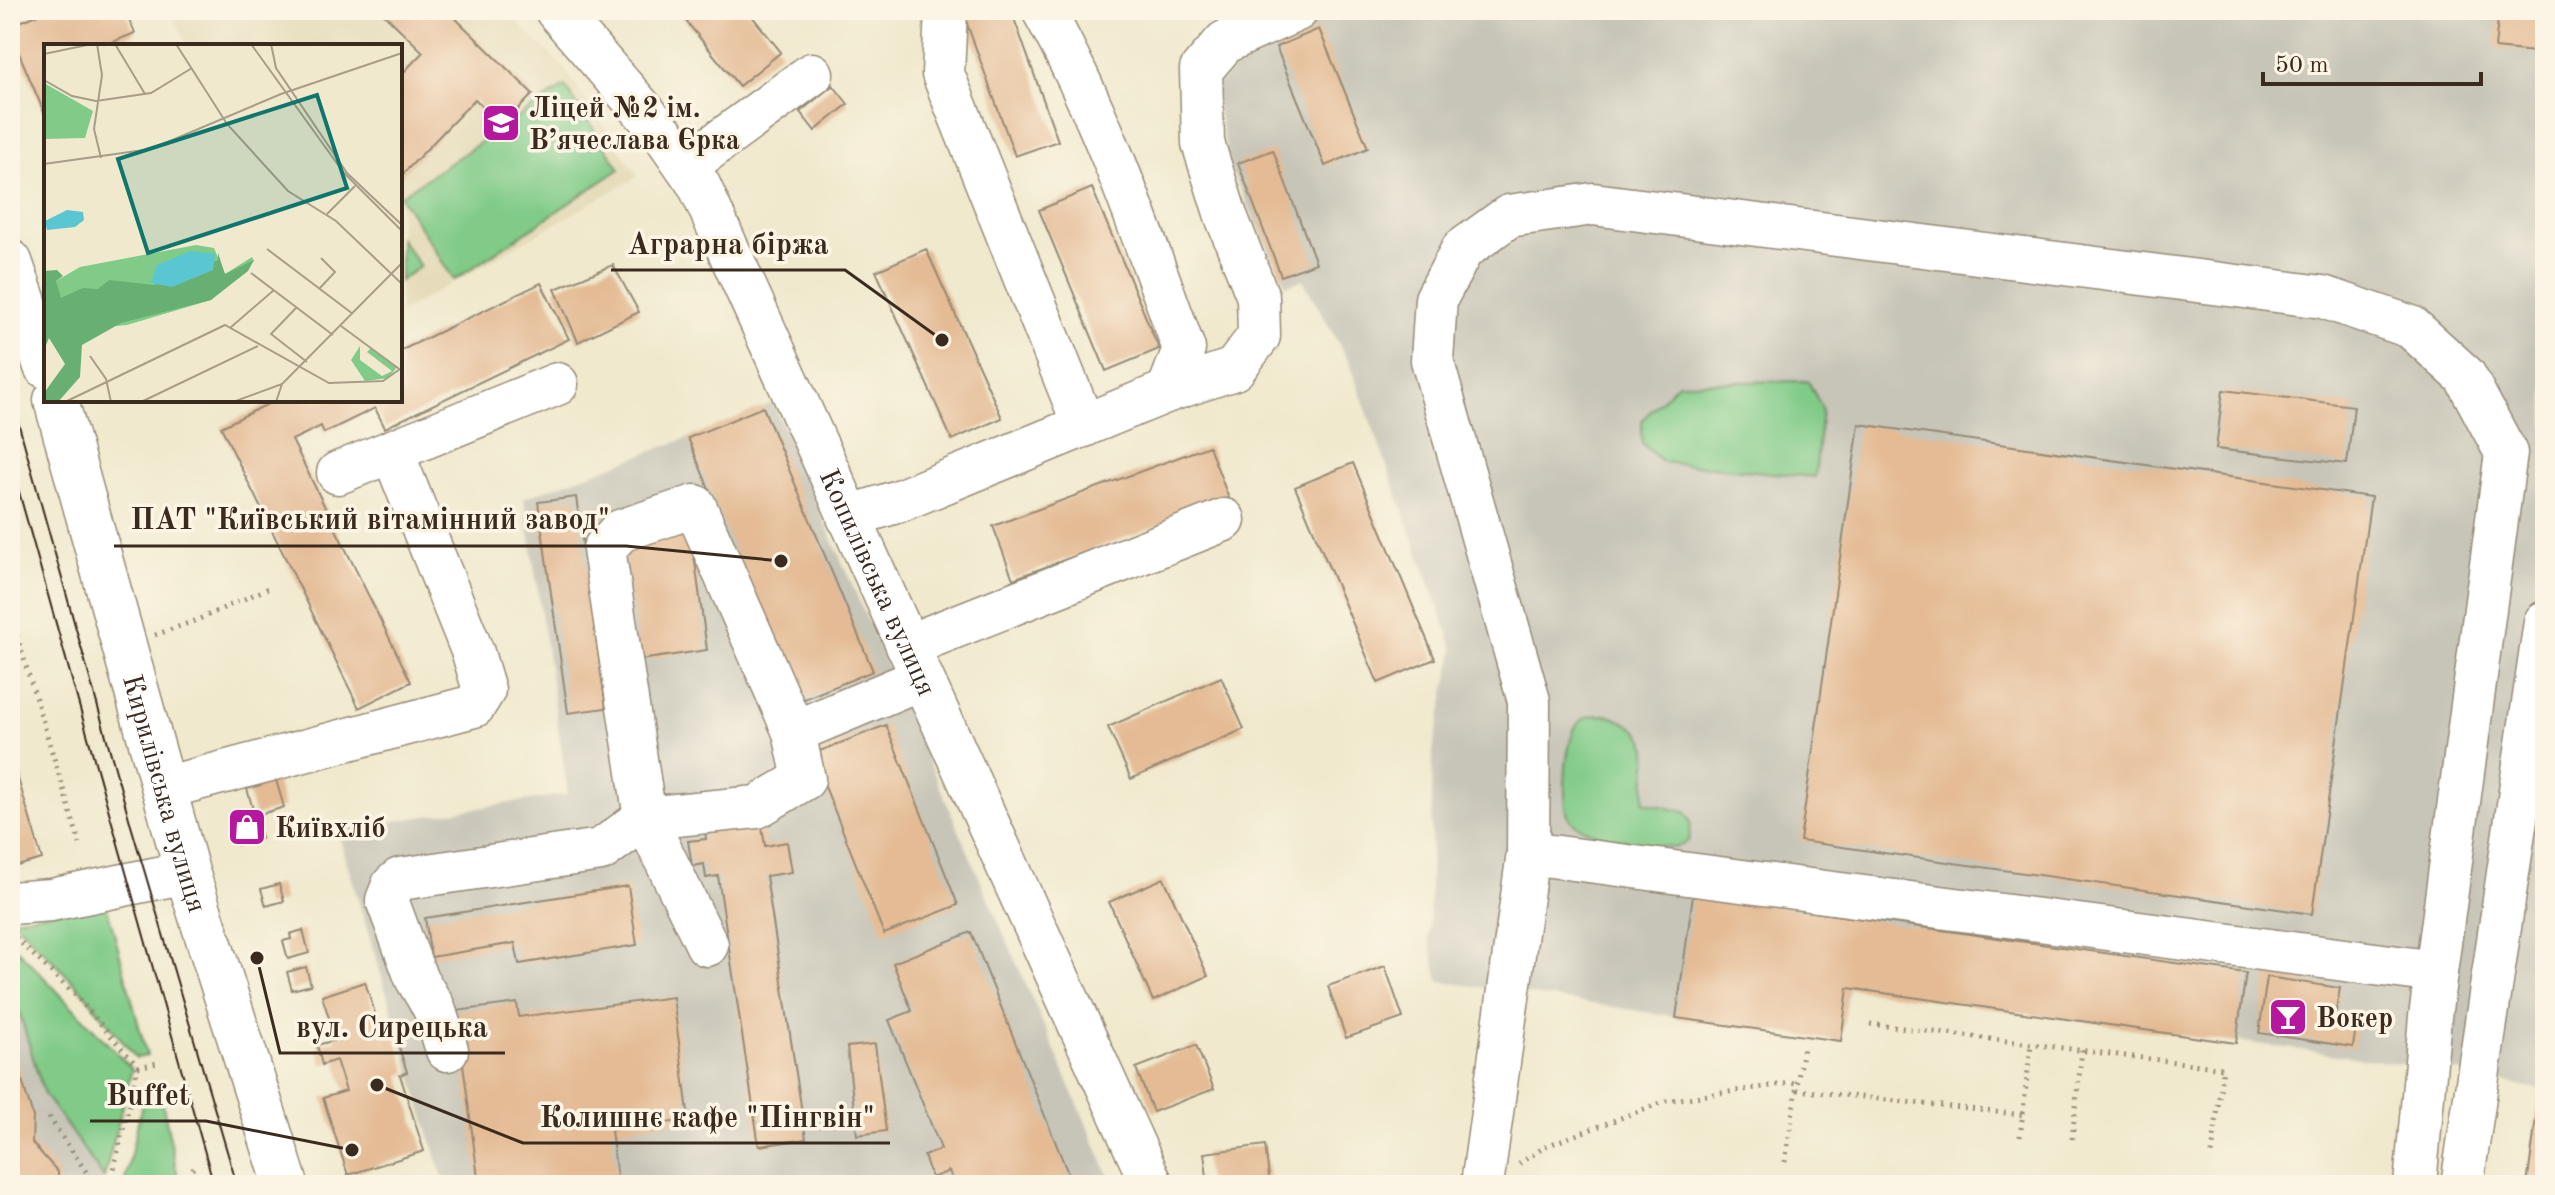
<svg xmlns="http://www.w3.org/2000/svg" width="2555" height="1195" font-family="'Old Standard TT',serif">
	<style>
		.built { fill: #e5dbba }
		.industrial { fill: #c7c5b8 }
		.green { fill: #80cb88; stroke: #5e7a53; stroke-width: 2 }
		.building { fill: #e4bb95 }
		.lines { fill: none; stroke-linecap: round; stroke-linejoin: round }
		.minor-casing { stroke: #968a76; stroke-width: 45 }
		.major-casing { stroke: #968a76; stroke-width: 47 }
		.path { stroke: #968a76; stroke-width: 5; stroke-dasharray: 2 6; stroke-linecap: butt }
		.minor { stroke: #fff; stroke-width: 42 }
		.major { stroke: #fff; stroke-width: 44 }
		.tram { stroke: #3b2a1e; stroke-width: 2 }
		.labels { text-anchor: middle; stroke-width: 7; stroke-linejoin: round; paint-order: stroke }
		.poi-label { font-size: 28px; font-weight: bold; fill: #3b2a1e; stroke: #fcf5e5; text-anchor: start }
		.street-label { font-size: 28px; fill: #3b2a1e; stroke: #fcf5e5 }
		.inset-road { fill: none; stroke: #a89d88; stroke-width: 2 }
		.view { fill: #0f766e; fill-opacity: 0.15; stroke: #0f766e; stroke-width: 4 }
		.inset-edge { fill: none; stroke: #3b2a1e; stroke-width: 4 }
		.leader { fill: none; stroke: #3b2a1e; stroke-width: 3 }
		.callout-dot { fill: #3b2a1e; stroke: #fcf5e5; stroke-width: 3 }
		.callout-label { font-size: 30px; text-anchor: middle; font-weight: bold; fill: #3b2a1e; stroke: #fcf5e5; stroke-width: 7; stroke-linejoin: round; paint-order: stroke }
	</style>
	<rect width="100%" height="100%" fill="#fcf5e5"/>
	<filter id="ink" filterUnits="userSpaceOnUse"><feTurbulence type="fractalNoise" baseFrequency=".0125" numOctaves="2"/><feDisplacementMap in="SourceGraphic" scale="16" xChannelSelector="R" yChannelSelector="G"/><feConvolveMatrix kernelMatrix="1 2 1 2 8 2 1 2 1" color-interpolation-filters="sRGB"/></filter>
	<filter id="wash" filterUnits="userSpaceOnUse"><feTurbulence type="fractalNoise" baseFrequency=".006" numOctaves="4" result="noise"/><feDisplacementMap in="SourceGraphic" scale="32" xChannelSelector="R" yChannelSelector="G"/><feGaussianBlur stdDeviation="1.8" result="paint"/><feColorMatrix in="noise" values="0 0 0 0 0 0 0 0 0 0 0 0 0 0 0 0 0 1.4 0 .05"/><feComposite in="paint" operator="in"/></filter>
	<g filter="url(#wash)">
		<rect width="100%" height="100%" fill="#f0e9ce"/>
		<path class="built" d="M169 10H505L565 69 638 176 400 313V46H188Z"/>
		<path class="industrial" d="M1323 10H2545V1185L2540 1090 2461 1072 1849 988 1841 1041 1439 981 1429 940 1433 751 1454 650 1349 362 1303 280 1286 285 1230 168 1213 88 1275 33Z
			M773 403 1113 1185H445L337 830 568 794 524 498 688 438Z
			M10 981 44 1094 104 1178 103 1185H10Z"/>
		<path class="green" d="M565 86 620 169 454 280 400 196Z
			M400 238 420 266 400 281Z
			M1808 381 1822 408 1815 477 1662 462 1642 443V420L1678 383Z
			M1606 715C1661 732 1646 754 1644 802L1685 812 1691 823 1689 840 1675 848C1651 844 1585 839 1570 819 1560 805 1566 735 1578 724 1586 715 1595 715 1606 715Z
			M106 903 147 1056 136 1058 83 992 12 919Z
			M10 942 132 1069 104 1178 44 1094 10 981Z
			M146 1086H159L179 1182 174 1185H124Z"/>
		<g id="blocks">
			<path class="building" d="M49 10H125L135 33 103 46H46V117L10 32V26Z
				M380 10H447L533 94 502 126 475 99 400 177V76L423 52Z
				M677 10H747L781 52 739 86Z
				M962 10H1011L1058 141 1015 156Z
				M2499 10H2545V53L2495 48Z
				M1319 29 1368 148 1325 166 1276 47Z
				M833 85 848 104 815 131 800 112Z
				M1273 150 1316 263 1281 276 1238 163Z
				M1092 188 1159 349 1106 371 1039 210Z
				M926 249 1002 418 952 440 876 271Z
				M613 265 639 312 578 342 555 289Z
				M541 283 569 339 385 428 375 408 324 433 321 426 292 440 411 682 359 708 221 427 276 400H400V351Z
				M2223 390 2354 406 2347 464 2216 449Z
				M763 407 873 671 797 702 688 438Z
				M1859 424 2371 497 2312 914 1800 841Z
				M1209 446 1229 499 1013 579 993 526Z
				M1353 463 1435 659 1378 683 1295 487Z
				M576 497 606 708 568 713 538 502Z
				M691 532 707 650 640 660 623 541Z
				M1221 677 1244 729 1131 779 1108 727Z
				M886 725 958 905 884 934 812 754Z
				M11 755 42 859 10 868V756Z
				M276 780 284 807 255 816 247 789Z
				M2544 802H2545V833L2538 832Z
				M255 816 261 839 237 845 232 822Z
				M761 821 765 846 787 842 792 872 766 876 806 1139 759 1146 718 876 706 878 704 864 692 866 688 841 706 839 705 830Z
				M1164 878 1208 976 1153 1001 1109 902Z
				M279 884 284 901 266 906 261 889Z
				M628 886 637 945 519 964 515 943 431 957 425 918Z
				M1693 895 2246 973 2236 1043 1848 988 1841 1041 1676 1018Z
				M303 930 309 953 288 959 283 941 291 939 290 934Z
				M971 932 1069 1176 1046 1185H955L949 1171 932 1178 924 1156 941 1149 889 1020 912 1011 893 963Z
				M1385 966 1403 1018 1346 1038 1328 986Z
				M306 967 311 985 292 990 287 972Z
				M2267 977 2340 988 2335 1016 2357 1020 2353 1047 2259 1033Z
				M365 982 382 1035 394 1032 407 1072 400 1075 424 1151 348 1175 323 1098 346 1091 336 1060 322 1065 317 1045 336 1040 322 996Z
				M673 997 689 1120 611 1130 618 1185H479L456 1011 517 1003 519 1017Z
				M875 1044 886 1131 857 1135 847 1047Z
				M1196 1045 1214 1089 1153 1112 1136 1068Z
				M10 1050H13L33 1117 32 1143 58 1172V1185H10Z
				M2543 1069 2545 1185H2527L2540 1090Z
				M1265 1145 1270 1185H1208L1204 1153Z"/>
		</g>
	</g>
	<g filter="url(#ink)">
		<use href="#blocks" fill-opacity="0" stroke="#968a76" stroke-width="2"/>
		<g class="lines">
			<g class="minor-casing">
				<g id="minor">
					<path id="s1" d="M556 10 665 136 699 185 1152 1185"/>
					<path d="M946 10 943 74 1084 426"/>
					<path d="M1043 10C1103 117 1142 234 1184 349L1168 391"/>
					<path d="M686 166 812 74"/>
					<path d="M338 473 557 384"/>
					<path d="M695 506 794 732 804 779 757 807 645 818 604 549 620 531Z"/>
					<path d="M848 517 899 501 1168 391 1234 369 1259 336 1258 297 1226 216 1203 143 1201 70 1225 42 1297 10"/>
					<path d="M907 646 1224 520"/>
					<path d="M794 732 922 678"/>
					<path d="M164 788 474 706 484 690 473 653 392 451"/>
					<path d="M1528 853 2436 972"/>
					<path d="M10 903 51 900 187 872"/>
					<path d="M447 1050 434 1008 416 978 387 900 393 885 400 879 601 850 645 818 707 945"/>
					<path d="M1482 1185 1528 853 1529 701 1432 360 1436 299 1462 250 1509 216 1593 204 2323 297 2411 327 2465 376 2506 453 2430 1017 2415 1185"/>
					<path d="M2462 1185 2545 622"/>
				</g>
			</g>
			<g class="major-casing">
				<g id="major">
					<path d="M10 262 46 366"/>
					<path id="s2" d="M56 400 187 872 286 1185"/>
				</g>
			</g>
			<path class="path" d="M10 613 80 844
				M155 635 197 620 271 587
				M16 938 78 998 138 1067 110 1185
				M1870 1024 2223 1068 2212 1154
				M138 1067 157 1063
				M1797 1090 2023 1115
				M49 1117 95 1185
				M2020 1137 2031 1044
				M2072 1139 2082 1050
				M1785 1162 1803 1046
				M1519 1164 1546 1146 1666 1101 1798 1082
				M192 1169 198 1165"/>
			<use href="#minor" class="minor"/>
			<use href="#major" class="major"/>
			<path class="tram" d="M10 393 132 829 237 1185
				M10 460 214 1185"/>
		</g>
	</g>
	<defs>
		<g id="school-square" transform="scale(2)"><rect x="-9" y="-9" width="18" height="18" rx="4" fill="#b5179e" stroke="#fcf5e5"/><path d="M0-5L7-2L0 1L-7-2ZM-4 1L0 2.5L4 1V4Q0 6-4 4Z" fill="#fff"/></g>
		<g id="shop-square" transform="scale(2)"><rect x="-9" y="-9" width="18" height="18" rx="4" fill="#b5179e" stroke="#fcf5e5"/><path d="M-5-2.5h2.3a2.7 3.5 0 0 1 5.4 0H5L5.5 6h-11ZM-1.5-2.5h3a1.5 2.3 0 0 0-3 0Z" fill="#fff"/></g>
		<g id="bar-square" transform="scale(2)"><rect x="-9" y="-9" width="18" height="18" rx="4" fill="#b5179e" stroke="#fcf5e5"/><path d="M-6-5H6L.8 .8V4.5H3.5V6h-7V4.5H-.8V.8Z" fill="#fff"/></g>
	</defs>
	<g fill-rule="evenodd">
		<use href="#school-square" x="501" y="123"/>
		<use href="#shop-square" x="247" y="827"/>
		<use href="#bar-square" x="2288" y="1017"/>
	</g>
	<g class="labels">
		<g class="poi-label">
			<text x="529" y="117">Ліцей №2 ім.<tspan x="529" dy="32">В’ячеслава Єрка</tspan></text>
			<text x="275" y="837">Київхліб</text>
			<text x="2316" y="1027">Вокер</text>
		</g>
		<g class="street-label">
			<text dy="10" stroke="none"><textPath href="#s1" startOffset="662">Копилівська вулиця</textPath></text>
			<text dy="10" stroke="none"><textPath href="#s2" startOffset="408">Кирилівська вулиця</textPath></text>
		</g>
	</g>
	<g transform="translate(44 44)">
		<rect width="358" height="358" fill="#f0e9ce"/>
		<path d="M0 39 49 67 41 94 0 95ZM152 201 170 204 181 230 208 213 210 217 167 256 83 281 72 282 13 254 12 237 36 223ZM316 302V316L338 332 348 327 323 308 327 304 353 323 344 334 321 337 307 316Z" fill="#80cb88"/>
		<path d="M174 209 181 230 210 216 204 227 167 256 77 279 38 301 36 333 14 358H0V349L21 320 5 294 0 306V227L13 226 19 232 12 237 17 254 39 244 54 245 65 236 110 241 174 216Z" fill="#68af74"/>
		<path d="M23 166 39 168 40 176 31 183 3 186 1 177ZM147 207 171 210 169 226 128 243 107 239 113 221Z" fill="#59c6d1"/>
		<path class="inset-road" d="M53 0 58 31 50 85 57 114M71 0 101 50M132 0 183 80 244 147 292 177 358 240M207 0 300 129 358 187M227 0 232 24 303 129 358 181M0 10 48 0M0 36 28 52 52 57 107 49 148 24M0 120 107 105 237 50 358 9M283 170 311 142M223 205 309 270M207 229 289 291M275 245 291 228 277 214M253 263 227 290 263 318M297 282 358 327M186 284 230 246M46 312 62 335 67 358M21 358 181 281 285 339 339 337 356 325M97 358 214 302M189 358 238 340M232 358 238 340 358 219"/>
		<path class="view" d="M273 51 303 144 104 209 74 115Z"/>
		<rect width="358" height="358" class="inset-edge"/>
	</g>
	<path class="leader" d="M942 340L845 270H611M781 561L626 546H114M257 958L280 1053H505M352 1150L206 1121H90M377 1085L523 1143H890"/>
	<g class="callout-dot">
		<circle cx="942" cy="340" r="8"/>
		<circle cx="781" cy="561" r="8"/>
		<circle cx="257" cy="958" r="8"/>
		<circle cx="352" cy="1150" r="8"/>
		<circle cx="377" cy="1085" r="8"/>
	</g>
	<g class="callout-label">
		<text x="728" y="254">Аграрна біржа</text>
		<text x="370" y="529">ПАТ "Київський вітамінний завод"</text>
		<text x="392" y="1037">вул. Сирецька</text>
		<text x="148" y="1105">Buffet</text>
		<text x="707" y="1127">Колишнє кафе "Пінгвін"</text>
	</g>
	<rect width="2555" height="1195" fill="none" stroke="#fcf5e5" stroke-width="40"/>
	<path d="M2263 72v12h218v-12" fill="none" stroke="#3b2a1e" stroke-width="4"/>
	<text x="2275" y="72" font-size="24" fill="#3b2a1e" stroke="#fcf5e5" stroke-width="6" paint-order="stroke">50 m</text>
</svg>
